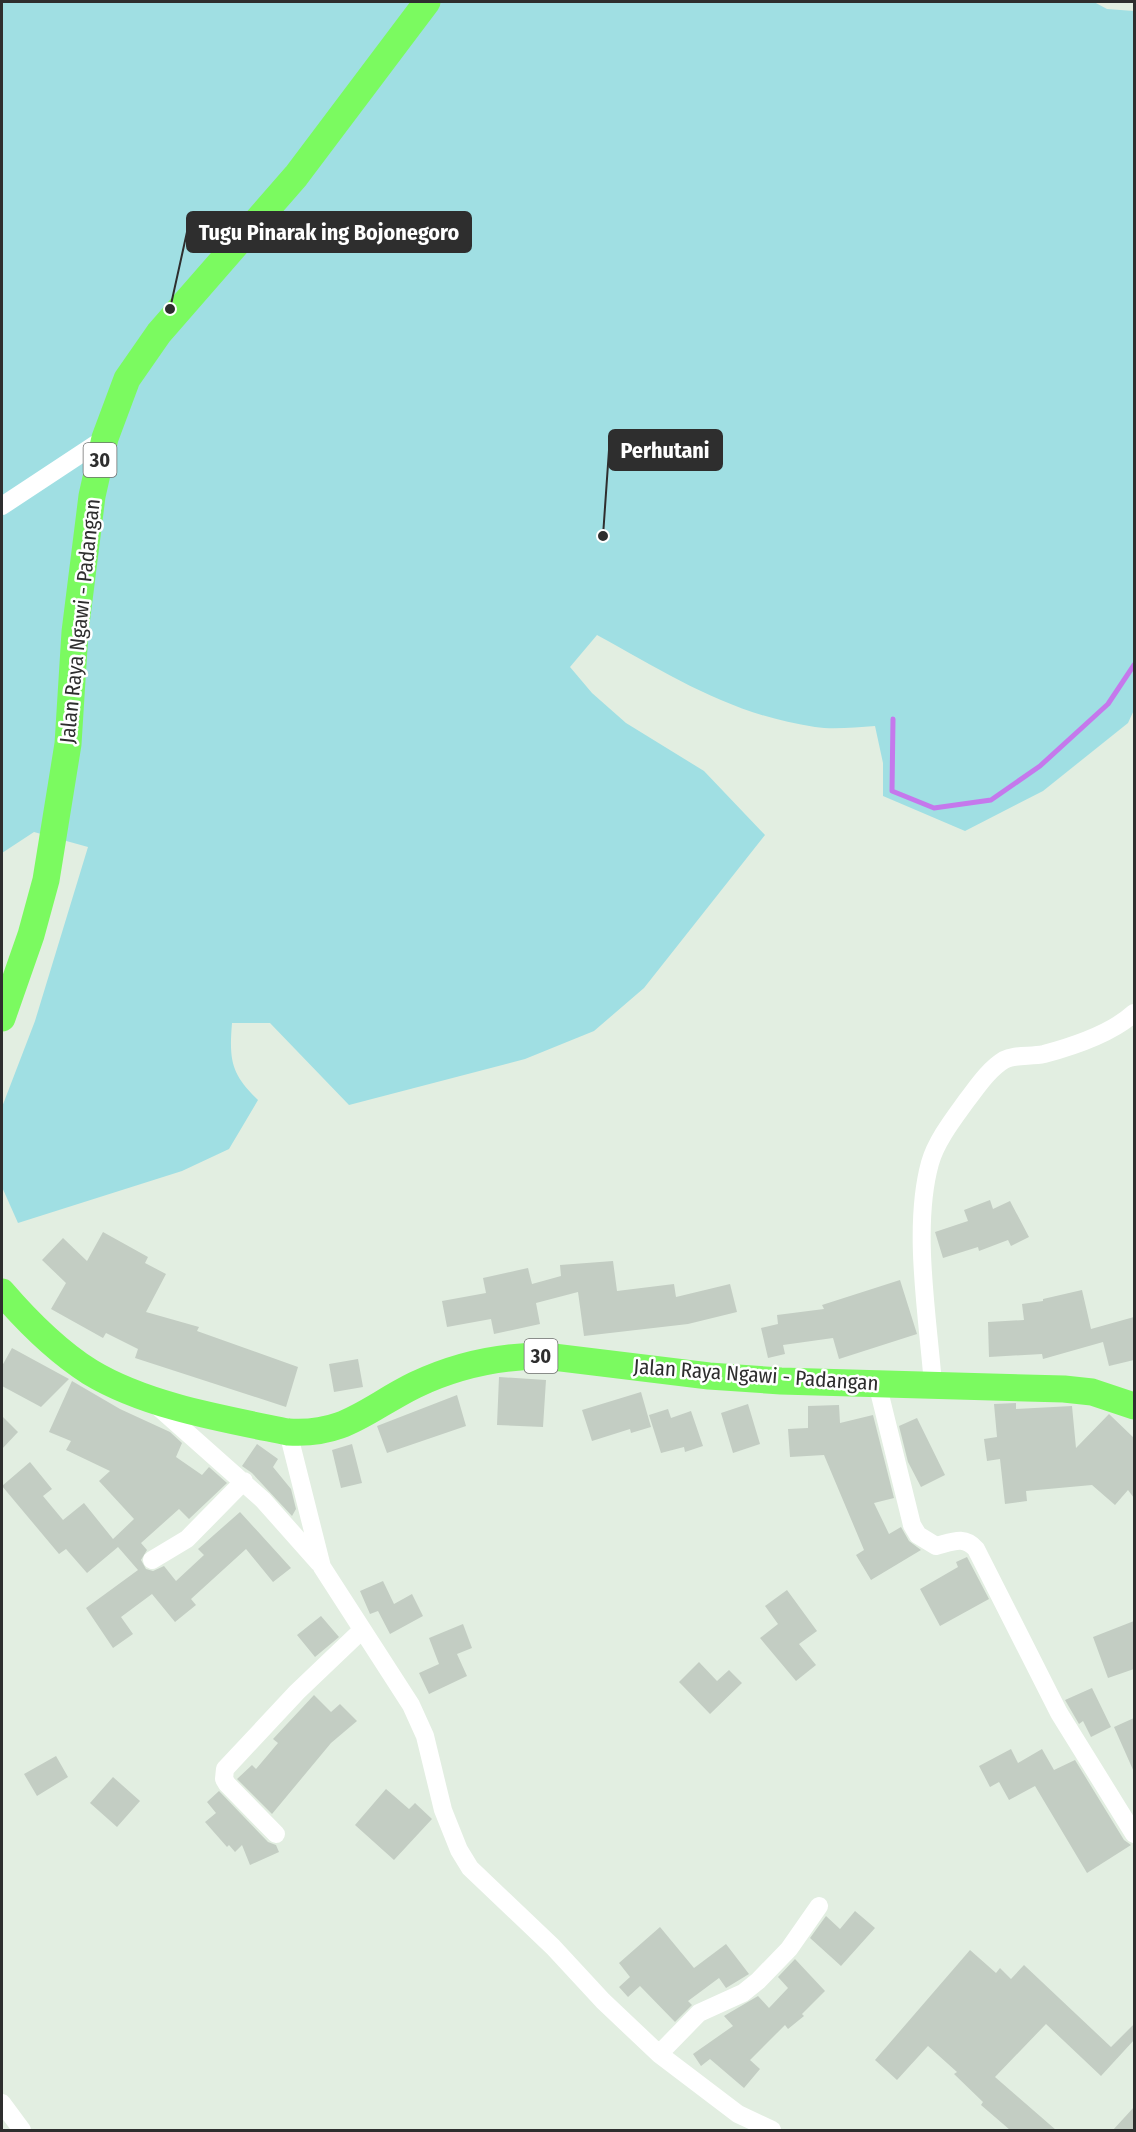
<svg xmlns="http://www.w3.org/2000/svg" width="1136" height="2132" font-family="'Fira Sans Condensed',sans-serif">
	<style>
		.green { fill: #a0dfe3 }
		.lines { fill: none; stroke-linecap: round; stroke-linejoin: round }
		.stream { stroke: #c578ec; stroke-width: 5 }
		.building { fill: #c3cdc3 }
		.minor { stroke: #fff; stroke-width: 18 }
		.highway { stroke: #7bfa60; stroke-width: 27 }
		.labels { text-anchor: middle; stroke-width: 5; stroke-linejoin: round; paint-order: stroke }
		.shield { fill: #fff; stroke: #6d6d6d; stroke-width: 1.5 }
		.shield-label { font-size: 20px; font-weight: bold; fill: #2e2e2e }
		.street-label { font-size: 21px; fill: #2e2e2e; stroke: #fff }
		.leader { fill: none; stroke: #2e2e2e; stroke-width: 2 }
		.callout-dot { fill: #2e2e2e; stroke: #fff; stroke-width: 2 }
		.callout { fill: #2e2e2e; stroke: #2e2e2e; stroke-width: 2 }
		.callout-label { font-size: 22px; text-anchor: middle; font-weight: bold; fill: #fff }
	</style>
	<rect width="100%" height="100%" fill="#e2eee1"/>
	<path class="green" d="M2 2H1094L1107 9 1134 11V710L1128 723 1043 791 965 831 883 796V763L875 726C856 727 834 730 815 727 729 714 672 676 597 635L570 667 592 693 626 723 704 771 765 835 644 988 594 1031 525 1059 349 1105 270 1023H232C229 1060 231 1074 258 1100L229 1149 182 1171 18 1223 2 1187V1107L35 1021 88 847 34 832 2 853Z"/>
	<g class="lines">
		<path class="stream" d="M893 719 892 791 934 808 991 800 1040 766 1108 704 1134 665"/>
	</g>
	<path class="building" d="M990 1200 993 1209 1010 1201 1029 1237 1011 1246 1008 1240 979 1251 978 1247 943 1258 935 1232 968 1221 964 1210Z
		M103 1232 148 1257 145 1263 166 1274 146 1312 199 1327 197 1331 298 1367 286 1407 135 1358 138 1349 106 1333 103 1338 51 1309 66 1283 42 1260 63 1238 87 1261Z
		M613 1261 617 1291 674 1284 676 1297 730 1284 737 1312 688 1324 584 1336 578 1292 536 1303 540 1324 494 1334 491 1319 447 1327 442 1301 486 1293 483 1278 528 1268 532 1284 561 1276 560 1265Z
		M900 1280 917 1334 839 1359 833 1338 783 1345 785 1354 768 1358 761 1328 778 1324 777 1315 824 1309 822 1305Z
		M1082 1290 1091 1329 1134 1317V1360L1109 1366 1103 1342 1043 1359 1042 1354 989 1357 988 1322 1024 1320 1022 1304 1043 1301V1299Z
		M12 1348 69 1379 41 1407 2 1386V1366Z
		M358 1359 363 1387 334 1392 329 1364Z
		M499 1377 546 1380 543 1427 497 1425Z
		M72 1381 120 1409 170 1432 182 1443 176 1457 202 1475 209 1467 227 1483 189 1519 179 1509 141 1543 147 1550 141 1560 146 1569 153 1571 164 1566 176 1581 204 1555 198 1549 240 1512 291 1568 273 1582 246 1549 191 1599 196 1605 175 1622 152 1594 121 1617 133 1634 113 1648 86 1608 138 1570 118 1547 87 1573 66 1549 59 1554 2 1486 30 1462 52 1489 43 1496 63 1520 84 1503 113 1539 134 1519 99 1481 110 1471 66 1450 71 1441 49 1432Z
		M641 1392 651 1427 631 1433 630 1429 592 1441 582 1410Z
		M457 1395 466 1426 387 1453 377 1426Z
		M1016 1403V1409L1072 1406 1076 1448 1109 1414 1134 1438V1498L1128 1490 1115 1505 1092 1485 1026 1491 1027 1501 1005 1504 1000 1459 987 1461 984 1439 997 1437 994 1404Z
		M748 1404 760 1444 733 1453 721 1413Z
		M839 1405 840 1423 873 1415 894 1498 874 1503 889 1534 901 1527 909 1541 921 1550 871 1580 856 1555 864 1550 824 1455 790 1457 788 1429 808 1428V1406Z
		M668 1409 671 1418 691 1411 703 1446 685 1452 684 1447 661 1453 649 1415Z
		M2 1416 18 1432 2 1449Z
		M917 1418 945 1475 921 1487 908 1462 899 1426Z
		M257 1444 278 1459 273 1467 291 1489 296 1509 292 1516 252 1473 242 1466Z
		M352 1444 362 1483 341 1488 332 1450Z
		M967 1557 989 1599 940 1626 920 1589 958 1567 956 1562Z
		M383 1581 394 1604 412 1594 423 1616 390 1634 378 1611 370 1614 360 1591Z
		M787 1590 817 1631 799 1644 816 1665 796 1681 760 1638 778 1624 765 1606Z
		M321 1616 339 1637 315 1657 297 1635Z
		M1134 1621V1669L1108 1678 1093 1637Z
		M463 1624 472 1648 457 1654 467 1676 429 1694 419 1673 439 1664 429 1638Z
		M699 1662 717 1681 729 1670 742 1683 710 1714 679 1682Z
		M1092 1688 1111 1727 1091 1737 1083 1721 1079 1724 1065 1700Z
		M314 1695 331 1712 340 1704 357 1721 331 1743 272 1814 237 1779 252 1765 256 1769 278 1743 273 1739Z
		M1134 1718V1772L1114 1727Z
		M1011 1749 1018 1763 1042 1749 1054 1770 1075 1760 1124 1840 1131 1845 1087 1873 1035 1786 1009 1800 999 1782 990 1787 979 1766Z
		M56 1756 68 1777 37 1796 24 1774Z
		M113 1777 140 1801 117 1827 90 1803Z
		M386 1789 409 1809 415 1803 432 1819 394 1860 355 1825Z
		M219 1791 268 1842 276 1845 279 1852 250 1865 242 1845 235 1852 229 1845 227 1847 205 1822 216 1813 207 1802Z
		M855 1911 875 1928 841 1966 810 1938 826 1916 840 1929Z
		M660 1927 694 1968 726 1944 749 1974 726 1988 719 1978 688 2001 692 2005 675 2022 640 1986 628 1997 619 1987 630 1977 619 1963Z
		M970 1950 996 1973 1000 1968 1011 1979 1024 1965 1111 2047 1134 2024V2040L1101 2076 1046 2024 995 2077 1056 2130H1010L981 2105 983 2102 954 2074 957 2072 928 2046 897 2080 875 2060Z
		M795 1959 825 1991 802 2014 804 2016 788 2029 785 2025 750 2060 760 2069 744 2088 710 2059 701 2066 693 2054 733 2026 724 2016 758 1996 769 2008 788 1988 778 1977Z
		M1134 2107V2130H1113Z"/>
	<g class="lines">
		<path class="minor" d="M2 506 105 438
			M877 1383 912 1525 918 1535 936 1546C952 1542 964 1535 976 1549L1059 1713 1134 1834
			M933 1385C928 1317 912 1228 930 1163 936 1141 954 1118 967 1100 977 1087 989 1069 1004 1060 1015 1054 1031 1057 1044 1054 1074 1046 1111 1034 1134 1013
			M156 1405 263 1500 319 1563
			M288 1432 322 1567 411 1705 425 1736 443 1810 459 1850 470 1868 553 1947 603 2001 659 2054 738 2114 772 2130
			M152 1560 187 1539 244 1481
			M276 1834 227 1784 224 1779 225 1769 297 1692 362 1630
			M659 2054 699 2013 743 1993 758 1981 789 1949 819 1906
			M2 2103 22 2130"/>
		<path class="highway" d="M2 1018 31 935 46 880 68 744 75 632 92 496 105 438 127 379 159 333 296 176 427 2
			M2 1292C27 1321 57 1351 90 1372 146 1406 224 1419 288 1432 345 1436 368 1408 415 1385 457 1365 499 1356 545 1356L709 1376 781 1381 1064 1389 1092 1392 1134 1406"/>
	</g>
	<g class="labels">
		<g class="shield">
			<rect x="83.5" y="443" width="33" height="34" rx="4.5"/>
			<rect x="524.5" y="1339" width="33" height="34" rx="4.5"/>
		</g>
		<g class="shield-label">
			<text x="100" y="467">30</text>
			<text x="541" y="1363">30</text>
		</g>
		<g class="street-label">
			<text transform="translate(80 621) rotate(-84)" y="7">Jalan Raya Ngawi - Padangan</text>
			<text transform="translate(756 1375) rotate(4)" y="7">Jalan Raya Ngawi - Padangan</text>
		</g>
	</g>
	<path class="leader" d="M170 309L187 232M603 536L609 450"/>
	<g class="callout-dot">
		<circle cx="170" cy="309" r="6"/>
		<circle cx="603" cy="536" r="6"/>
	</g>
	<g class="callout">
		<rect x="187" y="212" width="284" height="40" rx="6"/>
		<rect x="609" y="430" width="113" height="40" rx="6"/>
	</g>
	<g class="callout-label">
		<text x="329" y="240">Tugu Pinarak ing Bojonegoro</text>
		<text x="665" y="458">Perhutani</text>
	</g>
	<rect width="1136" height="2132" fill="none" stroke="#2e2e2e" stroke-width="6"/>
</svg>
